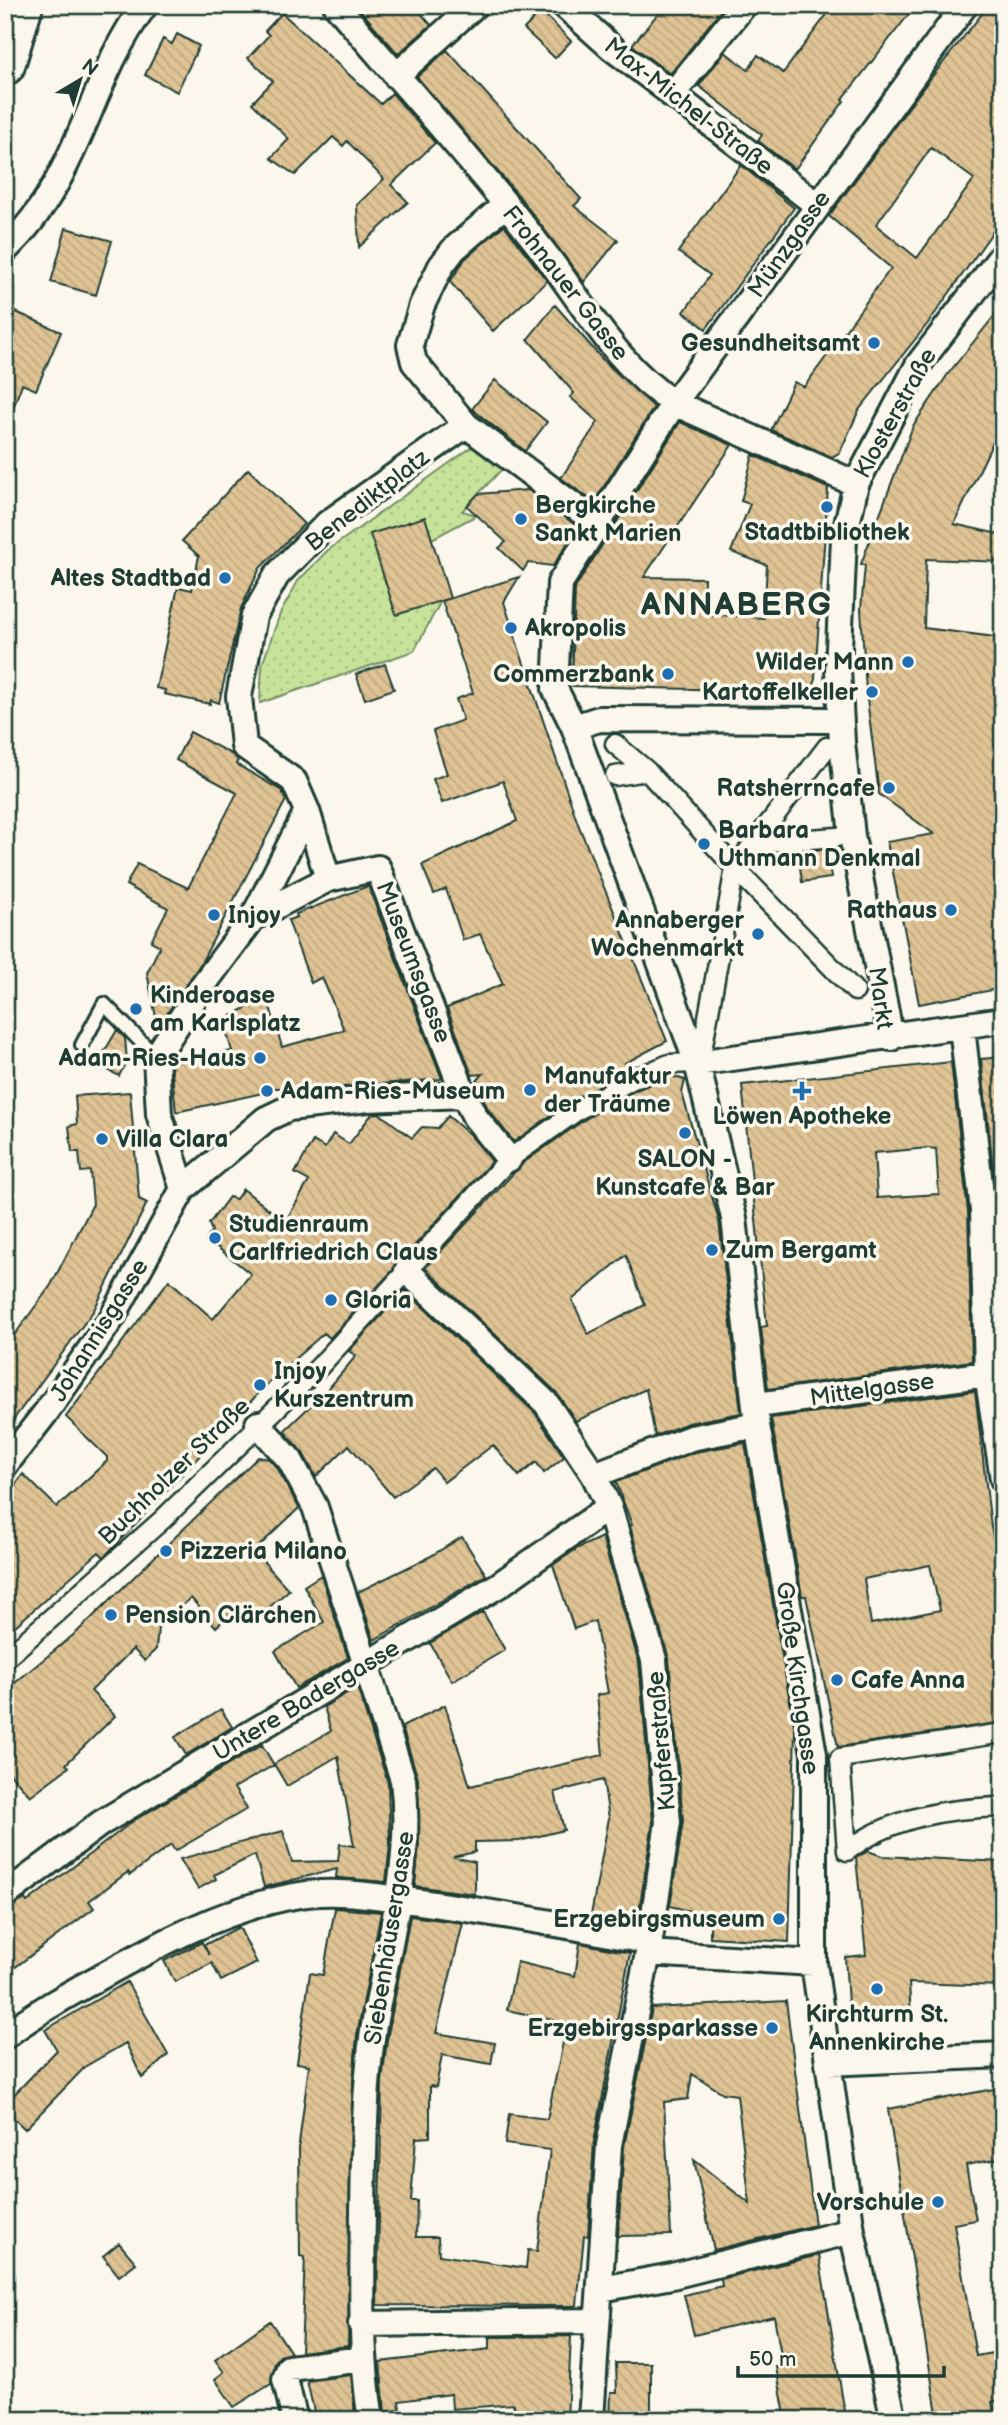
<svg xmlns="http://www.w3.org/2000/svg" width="1008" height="2425" font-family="'Balsamiq Sans',sans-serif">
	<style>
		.grass { fill: url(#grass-dots); stroke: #739067; stroke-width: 2 }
		.building { fill: url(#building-back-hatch); stroke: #1f3d34; stroke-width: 2; fill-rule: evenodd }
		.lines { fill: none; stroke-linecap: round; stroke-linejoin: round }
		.service-casing { stroke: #1f3d34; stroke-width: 18 }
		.pedestrian-casing { stroke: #1f3d34; stroke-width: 23 }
		.minor-casing { stroke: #1f3d34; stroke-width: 30 }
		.primary-casing { stroke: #1f3d34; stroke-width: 44 }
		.service { stroke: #fbf7ec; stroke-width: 12 }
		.pedestrian { stroke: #fbf7ec; stroke-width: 18 }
		.minor { stroke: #fbf7ec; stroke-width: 24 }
		.primary { stroke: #fbf7ec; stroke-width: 38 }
		.poi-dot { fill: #1f6fb2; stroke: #fbf7ec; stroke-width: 2.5 }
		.labels { text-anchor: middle; stroke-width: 7; stroke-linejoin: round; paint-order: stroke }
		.street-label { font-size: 24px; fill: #1f3d34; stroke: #fbf7ec }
		.poi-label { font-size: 24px; font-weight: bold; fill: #1f3d34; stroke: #fbf7ec; text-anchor: start }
		.district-label { font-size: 32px; font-weight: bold; letter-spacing: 2px; fill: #1f3d34; stroke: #fbf7ec }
	</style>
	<defs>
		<pattern id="grass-dots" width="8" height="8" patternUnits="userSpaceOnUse" patternTransform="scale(1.75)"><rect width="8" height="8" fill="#c7e39a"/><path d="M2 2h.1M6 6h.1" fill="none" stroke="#aac485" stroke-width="1.8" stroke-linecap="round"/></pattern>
		<pattern id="building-back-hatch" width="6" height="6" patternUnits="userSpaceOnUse" patternTransform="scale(1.75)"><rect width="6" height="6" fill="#e0c394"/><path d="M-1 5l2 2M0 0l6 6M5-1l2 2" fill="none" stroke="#c0a880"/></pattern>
	</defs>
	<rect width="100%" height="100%" fill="#fbf7ec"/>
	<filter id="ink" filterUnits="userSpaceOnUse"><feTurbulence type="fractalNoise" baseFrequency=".0143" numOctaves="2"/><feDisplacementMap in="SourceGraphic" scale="14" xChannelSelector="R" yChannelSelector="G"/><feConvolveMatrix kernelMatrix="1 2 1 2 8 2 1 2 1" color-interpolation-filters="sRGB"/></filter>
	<g filter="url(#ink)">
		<path class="grass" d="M476 444 504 467 462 511 477 515 432 539 425 518 441 601 414 651 260 703 262 665 280 614 298 581 327 551Z"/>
		<path class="building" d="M356 5H414L431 25 398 54Z
			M665 5H725L670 74 632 45Z
			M834 5H916L842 100 844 101 795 169 758 141 762 135 699 86 725 52 748 70 758 55 783 73Z
			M989 5H1003V217L929 322 859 410 840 452 832 457 771 430 794 382 804 387 891 268 829 216 923 88ZM931 148 974 179 917 258 876 225Z
			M541 11 571 41 555 58 524 29Z
			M282 13 381 104 392 93 435 143 391 185 408 202 359 247 357 205 384 179 347 141 343 146 333 137 295 175 271 158 289 139 252 103 273 81 248 58 269 35 265 31Z
			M177 34 199 46 177 92 145 75 163 39 172 44Z
			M447 50 581 199 574 206 618 240 584 282 518 195 417 77Z
			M741 165 794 208 706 329 684 312 710 275 678 252Z
			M504 225 547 281 493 331 450 282 465 259Z
			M66 228 112 241 96 295 51 282Z
			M555 305 604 361 654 407 594 502 561 478 598 422 570 397 574 393 528 339Z
			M1003 305V421L954 524 1003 535V562L926 559 924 628 1003 638V988L919 1004 887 842 934 834 879 794 866 691 861 609 865 565 861 564 913 426 948 374Z
			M5 307 61 332 36 390 22 384 8 422Z
			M495 380 547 422 525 451 472 409Z
			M680 422 732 445 644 577 704 578 703 614 764 618 767 565 731 552 750 504 741 501 753 455 828 488 814 692 572 686 575 588Z
			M248 469 304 524 260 568 241 608 219 703 211 700 210 704 164 694 165 690 156 688 178 587 192 590 199 556 182 541Z
			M528 490 578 527 553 566 528 563 523 571 499 548 506 542 467 506 478 494Z
			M425 517 450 598 396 615 370 534Z
			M519 577 504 602 518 646 578 824 667 1041 625 1063 636 1066 572 1100 514 1142 488 1109 476 1082 483 1074 472 1075 447 1008 503 984 480 934 463 940 446 889 434 894 422 865 517 821 503 781 442 803 433 779 447 774 433 731 463 720 456 699 473 693 442 601Z
			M385 664 394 689 365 699 356 674Z
			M190 732 233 755 238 760 236 764 282 791 286 800 201 963 158 1027 147 973 160 946 151 941 168 908 126 885 137 864 188 888 237 793 176 760Z
			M827 849 831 878 802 882 798 852Z
			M368 886 442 1079 330 1088H262L267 1092 176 1112 171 1063 232 1051 223 1020 267 997 282 1047 344 1030 322 977 311 983 288 920 297 917 296 914Z
			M117 1030 125 1038 127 1061 119 1076 97 1064Z
			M1003 1057V1204L997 1203 981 1059Z
			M951 1062 968 1212 972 1361 768 1389 761 1327 767 1326 742 1085ZM928 1148 936 1149 939 1194 877 1198 874 1153Z
			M671 1076 685 1080 682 1093 719 1221 741 1413 688 1423 655 1436 646 1389 576 1421 556 1392 425 1268 523 1163 584 1120 636 1090ZM626 1255 645 1305 588 1334 572 1300Z
			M130 1092 139 1199 147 1203 94 1310 5 1431V1348L51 1285 93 1204 90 1171 81 1172 79 1152H72L69 1126 77 1124 75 1096Z
			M379 1113 412 1138 422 1127 438 1128 448 1116 470 1135 492 1161 404 1257 396 1261 393 1270 330 1338 324 1333 273 1378 106 1555 104 1557 99 1552 5 1635V1499L23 1474 57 1507 107 1461V1457L66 1417 169 1280 213 1319 251 1274 207 1239 212 1231 209 1224 229 1197 236 1199 243 1189 285 1222 309 1181 295 1173 313 1141 325 1148 333 1134 349 1144 372 1114Z
			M405 1290 535 1413 564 1457 544 1473 536 1462 519 1476 493 1445 444 1482 433 1468 393 1497 349 1445 316 1477 303 1453 284 1431 329 1388 356 1356 349 1351Z
			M975 1391 991 1527 1003 1579V1722L838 1747 806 1596H802L771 1418ZM930 1565 940 1610 871 1624 864 1579Z
			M745 1443 795 1731 789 1942 710 1937V1916L670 1906 683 1821 669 1659 630 1526 632 1525 616 1482 695 1452Z
			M258 1457 269 1459 278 1469 299 1508 254 1551 289 1590 256 1619 253 1614 245 1621 235 1610 216 1627 191 1598 158 1628 156 1649 145 1661 133 1649 91 1691 115 1716 66 1764 69 1767 30 1796 5 1768V1691L77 1632Z
			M462 1537 486 1575 374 1640 358 1592 429 1557Z
			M602 1537 639 1663 653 1822 637 1924 591 1915 609 1818 603 1780 555 1792 564 1830 519 1841 475 1842V1852L453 1857 475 1862V1894L415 1886 419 1845 418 1779 402 1727 445 1705 470 1786 603 1755 597 1695 608 1693 595 1621 574 1629 553 1565 578 1548Z
			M321 1575 348 1658 296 1688 275 1651 324 1622 304 1586Z
			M483 1612 505 1650 452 1681 430 1643Z
			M357 1687 388 1783 390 1844 386 1882 340 1878 336 1877 337 1869 264 1887 255 1855 214 1875 216 1879 198 1889 180 1859 283 1831 292 1862 338 1861 340 1844 354 1846 338 1756 287 1786 274 1764 331 1731 324 1707Z
			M221 1709 232 1727 186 1755 175 1737Z
			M262 1745 274 1765 234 1788 247 1809 175 1851 171 1845 130 1875 128 1872 89 1901 94 1908 14 1968 5 1957V1910L25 1899 27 1902 133 1821Z
			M868 1851 882 1856 1003 1862V1986L909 1983 911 2016 849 2019 845 1957 866 1955 856 1858Z
			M335 1908 381 1912 357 2035 353 2080 348 2346 301 2352 305 2257 300 2256 299 2144 309 2065 297 2063 310 1973 323 1975Z
			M410 1916 463 1923 436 2033 495 2043 491 2064 442 2055 436 2087 430 2086V2137L416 2138 411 2201H417L416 2237H438L439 2255 526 2268 528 2250 537 2251 550 2150 505 2144 509 2114 547 2119 567 2023 507 2010 517 1962 575 1976 580 1943 630 1953 594 2142 588 2236H584L577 2305 573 2306 377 2305 382 2082 387 2040Z
			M239 1927 257 1963 221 1981 212 1963 175 1982 164 1961 202 1942 209 1955 204 1945Z
			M127 1982 168 2055 142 2078 126 2043 86 2066 25 2129 5 2110V2104L57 2050 45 2030Z
			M786 2001 815 2225 714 2250 694 2160 750 2204 737 2095 723 2093 692 2074 688 2099 664 2102 671 2235 618 2236 624 2147 652 2008Z
			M994 2089 1003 2131V2158L966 2165 976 2220 954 2224 976 2356 1003 2351V2399L992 2402 996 2420H938L888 2109Z
			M119 2243 136 2263 119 2276 103 2256Z
			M819 2255 846 2420H786L776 2367 783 2366 774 2316 694 2335 684 2295 722 2286 721 2279Z
			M270 2321 291 2353 280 2356 275 2362 271 2384 234 2407 215 2379 224 2372 215 2360Z
			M571 2336 567 2420H513L514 2404 452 2409 451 2394 399 2401 400 2410 385 2412 380 2362 490 2349V2337Z
			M616 2363H651V2420H610L611 2392H617Z
			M351 2375 355 2416 316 2420 307 2381Z"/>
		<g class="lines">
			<g class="service-casing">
				<path id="service" d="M82 1045 104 1004 156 1057"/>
			</g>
			<g class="pedestrian-casing">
				<path id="pedestrian" d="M615 744 647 771 735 868 855 991
					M615 776 647 771
					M754 843 837 837
					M703 1045 735 868 827 747
					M5 1659 162 1520 320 1366 509 1159 578 1110 631 1080 669 1064 697 1063
					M1003 1733 840 1758 847 1851C891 1817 948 1808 1003 1807"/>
			</g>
			<g class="minor-casing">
				<path id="minor" d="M336 5C404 85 475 163 539 246 582 300 615 365 674 403L856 484
					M564 5 612 48 816 204
					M396 76 475 5
					M672 95 744 5
					M506 204 454 249 441 266 422 305 410 345 414 362 466 425 598 524
					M5 250C81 178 87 83 145 5
					M574 727 599 719 840 720
					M328 879 307 811 294 781 244 746 239 696 254 616 277 575 328 523 466 425
					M253 918 328 879 378 868 464 1095
					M962 1027 983 1211 987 1374 1003 1479
					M891 1038 852 836 842 742 838 670 844 538 856 484 918 365 1003 254
					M697 1063 1003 1020
					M183 1189 159 1114 156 1057 203 985 253 918 307 811
					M407 1271 546 1403 594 1475 609 1507 654 1660 668 1822 648 1953 609 2145 591 2420
					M757 1405 987 1374
					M258 1424 290 1460 315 1507 403 1780C414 1867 385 1952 372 2038 364 2095 364 2155 363 2213 362 2283 360 2351 371 2420
					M5 1465 47 1411 112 1318 183 1189 266 1119 289 1108 368 1099 464 1095 475 1117 509 1159
					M594 1475 691 1438 757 1425
					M5 1895 101 1823 499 1585 609 1507
					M648 1953 814 1963
					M5 2036C35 2013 67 1995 100 1977 161 1943 224 1909 294 1896 335 1888 380 1897 420 1902 498 1913 573 1926 650 1942
					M828 2063 1003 2055
					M601 2289 672 2276 852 2231
					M361 2324 597 2321
					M295 2420 285 2379 289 2368 363 2359
					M894 2420 852 2231 814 1963V1754L757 1425 734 1218 697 1063 574 727 555 689 560 583 674 403 965 5"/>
			</g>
			<g class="primary-casing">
				<path id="primary" d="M5 65 23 5"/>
			</g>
			<use href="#service" class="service"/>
			<use href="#pedestrian" class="pedestrian"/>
			<use href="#minor" class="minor"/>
			<use href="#primary" class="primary"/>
		</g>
	</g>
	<g class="poi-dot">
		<circle cx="874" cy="343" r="7"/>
		<circle cx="827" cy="507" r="7"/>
		<circle cx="521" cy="519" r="7"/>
		<circle cx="225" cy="578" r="7"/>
		<circle cx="511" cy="628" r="7"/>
		<circle cx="908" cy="662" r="7"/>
		<circle cx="668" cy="674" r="7"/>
		<circle cx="872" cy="692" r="7"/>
		<circle cx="889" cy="788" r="7"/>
		<circle cx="704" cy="844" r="7"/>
		<circle cx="951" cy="910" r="7"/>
		<circle cx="214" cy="915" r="7"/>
		<circle cx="758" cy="934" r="7"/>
		<circle cx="136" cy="1009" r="7"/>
		<circle cx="260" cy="1058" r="7"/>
		<circle cx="530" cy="1090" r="7"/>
		<circle cx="267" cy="1091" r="7"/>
		<path d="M798.5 1080.5h7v7h7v7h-7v7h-7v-7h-7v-7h7z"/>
		<circle cx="685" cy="1133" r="7"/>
		<circle cx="102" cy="1139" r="7"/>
		<circle cx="215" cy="1238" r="7"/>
		<circle cx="712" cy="1250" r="7"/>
		<circle cx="331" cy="1300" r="7"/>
		<circle cx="260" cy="1385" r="7"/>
		<circle cx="166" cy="1551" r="7"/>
		<circle cx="111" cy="1615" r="7"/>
		<circle cx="837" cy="1680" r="7"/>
		<circle cx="779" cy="1919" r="7"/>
		<circle cx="877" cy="1989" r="7"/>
		<circle cx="772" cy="2028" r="7"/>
		<circle cx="938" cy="2202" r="7"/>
	</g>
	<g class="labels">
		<g class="street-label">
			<text transform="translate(689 106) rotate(38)" y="8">Max-Michel-Straße</text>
			<text transform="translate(789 244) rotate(-55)" y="8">Münzgasse</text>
			<text transform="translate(566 283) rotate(52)" y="8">Frohnauer Gasse</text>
			<text transform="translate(895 413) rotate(-61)" y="8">Klosterstraße</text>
			<text transform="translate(367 500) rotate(-38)" y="8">Benediktplatz</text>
			<text transform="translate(414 962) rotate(69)" y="8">Museumsgasse</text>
			<text transform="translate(881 998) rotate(82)" y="8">Markt</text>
			<text transform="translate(99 1330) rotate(-58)" y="8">Johannisgasse</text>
			<text transform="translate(872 1389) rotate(-8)" y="8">Mittelgasse</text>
			<text transform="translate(174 1471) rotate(-44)" y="8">Buchholzer Straße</text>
			<text transform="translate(798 1678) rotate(82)" y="8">Große Kirchgasse</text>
			<text transform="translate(306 1700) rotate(-31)" y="8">Untere Badergasse</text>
			<text transform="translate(661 1741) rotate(-95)" y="8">Kupferstraße</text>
			<text transform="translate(389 1938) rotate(-81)" y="8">Siebenhäusergasse</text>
		</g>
		<g class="poi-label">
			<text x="860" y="351" text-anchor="end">Gesundheitsamt</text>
			<text x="535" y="513">Bergkirche<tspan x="535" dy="28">Sankt Marien</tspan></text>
			<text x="827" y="540" text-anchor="middle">Stadtbibliothek</text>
			<text x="211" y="586" text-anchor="end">Altes Stadtbad</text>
			<text x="525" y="636">Akropolis</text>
			<text x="894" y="670" text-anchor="end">Wilder Mann</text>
			<text x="654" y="682" text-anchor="end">Commerzbank</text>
			<text x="858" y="700" text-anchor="end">Kartoffelkeller</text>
			<text x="875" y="796" text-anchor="end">Ratsherrncafe</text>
			<text x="718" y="838">Barbara<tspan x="718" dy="28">Uthmann Denkmal</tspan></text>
			<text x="937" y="918" text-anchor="end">Rathaus</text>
			<text x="228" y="923">Injoy</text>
			<text x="744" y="928" text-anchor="end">Annaberger<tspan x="744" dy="28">Wochenmarkt</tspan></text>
			<text x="150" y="1003">Kinderoase<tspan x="150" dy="28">am Karlsplatz</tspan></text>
			<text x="246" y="1066" text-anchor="end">Adam-Ries-Haus</text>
			<text x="544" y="1084">Manufaktur<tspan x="544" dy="28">der Träume</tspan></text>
			<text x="281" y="1099">Adam-Ries-Museum</text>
			<text x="802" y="1124" text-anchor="middle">Löwen Apotheke</text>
			<text x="116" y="1147">Villa Clara</text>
			<text x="685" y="1167" text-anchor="middle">SALON -<tspan x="685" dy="28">Kunstcafe &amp; Bar</tspan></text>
			<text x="229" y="1232">Studienraum<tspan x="229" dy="28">Carlfriedrich Claus</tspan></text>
			<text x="726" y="1258">Zum Bergamt</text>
			<text x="345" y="1308">Gloria</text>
			<text x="274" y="1379">Injoy<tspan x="274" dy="28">Kurszentrum</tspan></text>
			<text x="180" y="1559">Pizzeria Milano</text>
			<text x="125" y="1623">Pension Clärchen</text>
			<text x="851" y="1688">Cafe Anna</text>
			<text x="765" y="1927" text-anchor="end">Erzgebirgsmuseum</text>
			<text x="877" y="2022" text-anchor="middle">Kirchturm St.<tspan x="877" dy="28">Annenkirche</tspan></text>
			<text x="758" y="2036" text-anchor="end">Erzgebirgssparkasse</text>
			<text x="924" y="2210" text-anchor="end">Vorschule</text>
		</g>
		<g class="district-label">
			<text x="737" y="615">ANNABERG</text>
		</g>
	</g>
	<rect width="1008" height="2425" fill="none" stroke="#fbf7ec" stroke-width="28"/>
	<rect x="14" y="14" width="980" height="2397" fill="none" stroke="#1f3d34" stroke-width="2.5" filter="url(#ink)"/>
	<g transform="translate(80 80) rotate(38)" stroke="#fbf7ec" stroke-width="5" paint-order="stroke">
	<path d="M0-5L12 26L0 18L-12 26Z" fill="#1f3d34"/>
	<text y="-10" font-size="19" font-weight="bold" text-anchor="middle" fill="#1f3d34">N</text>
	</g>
	<path d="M738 2366v10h206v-10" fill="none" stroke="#1f3d34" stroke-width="3.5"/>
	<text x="749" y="2366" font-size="21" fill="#1f3d34" stroke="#fbf7ec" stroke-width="5" paint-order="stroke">50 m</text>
</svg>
